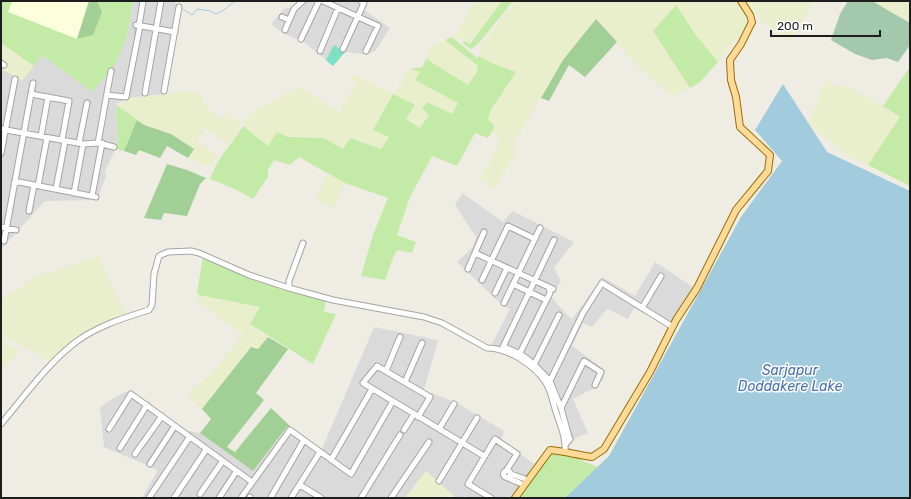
<svg xmlns="http://www.w3.org/2000/svg" width="911" height="499" font-family="Rubik,sans-serif">
	<style>
		.residential { fill: #dbdada }
		.education { fill: #fcffdb }
		.farmland { fill: #e9eecd }
		.grass { fill: #c3eba7 }
		.forest { fill: #a2cf96 }
		.cemetery { fill: #a3c8ac }
		.pitch { fill: #7ee0c2 }
		.water { fill: #a2cbde }
		.lines { fill: none; stroke-linecap: round; stroke-linejoin: round }
		.stream { stroke: #a2cbde; stroke-width: 1 }
		.minor-casing { stroke: #a4a4a4; stroke-width: 7 }
		.major-casing { stroke: #967000; stroke-width: 8 }
		.minor { stroke: #fff; stroke-width: 5 }
		.major { stroke: #feda98; stroke-width: 6 }
		.labels { text-anchor: middle; stroke-width: 3; stroke-linejoin: round; paint-order: stroke }
		.water-label { font-size: 14px; font-style: italic; fill: #4773af; stroke: #fff }
	</style>
	<rect width="100%" height="100%" fill="#efece3"/>
	<path class="residential" d="M133 1H171L180 5 166 94 128 98 116 105 118 144 105 171 106 176 97 200 45 201 1 249V61L6 64 3 70 34 66 42 54 127 36Z
		M299 1H368L363 9 390 28 376 50 370 53 363 54 345 52 333 66 307 44 283 33 271 24 284 9 290 8Z
		M462 193 503 222 513 211 574 242 554 268 561 281 551 297 571 319 573 318 602 277 635 296 655 262 696 289 673 327 634 308 628 319 607 309 592 327 583 323 572 346 605 370 604 378 598 386 573 399 588 433 576 438 568 446 565 447 550 392 535 370 512 354 490 348 510 309 500 303 457 262 473 247 476 237 455 205Z
		M374 327 438 340 424 390 457 403 504 431 501 440 534 464 512 498H469L465 496 463 498H456L426 471 405 498H142L158 470 104 447 100 407 117 396 130 390 184 430 200 433 253 471 288 427H291L322 449Z"/>
	<path class="education" d="M12 1H90L77 39 8 12Z"/>
	<path class="farmland" d="M476 1H502L469 44 454 36Z
		M515 1H738L750 17 749 23 718 62 695 34 676 6 654 31 689 85 690 88 672 96 638 67 596 19 563 60 512 146 517 152 494 188 479 179 501 142 497 140 498 136 493 132 495 126 488 119 491 110 516 72 491 63 479 56 482 43Z
		M747 1H814L790 42 760 19Z
		M872 1H910V23Z
		M445 40 478 66 477 72 468 85 426 59 430 48Z
		M1 43 34 66 22 81 3 70 6 64 1 61Z
		M410 69 420 72 416 80 458 103 452 115H429L420 128 406 119 415 106 373 129 389 137 381 149 350 138 343 149 324 138 288 137 277 132 268 146 243 126 248 115 299 86 339 112 356 83 351 79 354 74 393 94Z
		M826 80 836 85 850 87 901 117 868 165 849 157 808 124Z
		M196 91 203 98 201 102 220 119 228 112 232 118 241 123 235 136 227 144 206 128 197 141 217 155 210 168 188 158 194 149 171 134 144 125 116 105 128 98Z
		M328 174 345 183 333 208 316 199Z
		M99 256 125 315 73 343 50 362 1 334V300L37 276Z
		M199 295 261 307 250 324 268 337 258 349 251 347 202 409 187 394 207 377 231 349 242 334 196 300Z
		M1 339 19 352 1 369Z
		M426 471 456 498H405Z"/>
	<path class="grass" d="M1 1H12L8 12 77 39 102 12 97 1H133L127 36 115 65 92 92 42 55 34 66 1 43Z
		M502 1H513L479 43 471 49 462 43 465 41 470 44Z
		M676 5 695 34 718 62 700 82 690 88 653 31Z
		M452 37 477 58 479 56 491 63 516 72 491 110 488 119 495 126 488 138 475 133 457 166 432 156 410 197 397 235 416 242 412 253 397 250 393 258 385 280 361 276 373 235 388 198 345 183 299 157 290 165 274 160 268 170V177L253 199 235 189 210 179C217 158 232 144 243 126L268 146 277 132 288 137 324 138 343 149 350 138 381 149 389 137 373 130 393 94 415 105 406 119 420 128 429 115 422 109 427 102 452 114 458 103 415 80 420 72 410 69 422 67 426 59 468 85 477 72 478 66 445 40Z
		M909 68H910V186L868 165 900 117 883 106Z
		M116 105 137 120 124 151 116 149 118 144Z
		M203 256 291 291 326 301 324 312 336 314 313 364 250 324 260 307 199 295 197 293Z
		M550 454H565L598 467 565 498H519Z"/>
	<path class="forest" d="M89 1H97L102 12 93 35 77 39Z
		M596 19 617 42 585 77 569 65 549 101 541 98 563 60Z
		M137 120 144 125 171 134 194 149 188 158 167 146 160 158 139 150 136 155 124 151Z
		M167 164 187 170 206 178 200 184 187 216 164 213 161 220 144 218Z
		M268 337 288 349 256 393 264 400 227 447 235 452 271 408 291 427H287L253 471 200 433 211 419 202 409 251 347 258 349Z"/>
	<path class="cemetery" d="M848 1H872L910 23V45L898 62 887 58 872 60 855 54 831 40 840 14Z"/>
	<path class="pitch" d="M334 45 345 52 333 66 326 60Z"/>
	<path class="water" d="M783 84 827 152 910 191V498H565L609 456 741 217 782 161 755 130Z"/>
	<g class="lines">
		<path class="stream" d="M181 8 192 15 197 9 211 11 215 14C224 12 229 4 236 1
			M134 33 136 27"/>
		<g class="minor-casing">
			<path id="minor" d="M323 1 378 26 366 51
				M282 17 289 20
				M136 25 175 32
				M139 26 143 1
				M285 30 294 9 303 1
				M301 39 319 1
				M343 49 364 3 361 1
				M320 51 338 8
				M1 63 4 65
				M164 91 179 7
				M145 93 161 1
				M31 94 69 101 62 140
				M107 95 126 97 140 26
				M1 129 83 144 98 143 114 147
				M41 136 48 97
				M79 143 87 103
				M98 143 111 71
				M1 153 15 79
				M14 184 19 182 96 197
				M38 186 47 138
				M56 189 65 141
				M74 193 83 144
				M92 196 102 143
				M29 211 34 185
				M1 227 16 230
				M4 241 33 83
				M475 253 553 289
				M468 269 484 232
				M482 280 508 226 535 239
				M513 284 546 300
				M289 288V281L303 243
				M495 293 507 268
				M504 303 540 228
				M642 308 661 276
				M520 353 550 293 549 287
				M534 365 559 315
				M386 371 400 337
				M550 381C534 364 526 354 503 347L554 240
				M405 382 422 343
				M561 408 584 361 601 372 595 385
				M418 417 430 397 377 366 363 383 484 456
				M1 424C23 398 45 367 72 345 94 327 123 318 149 310L152 305 154 274 159 256 168 252 191 251 199 253 249 275 289 288 333 300 424 317 442 323 487 348C508 348 535 365 546 383 552 393 553 404 557 415 561 427 566 438 565 451
				M109 429 131 394 252 482
				M439 429 454 404
				M404 430 414 414
				M565 445 570 439 569 437 561 408 550 381 583 313 602 283 673 327
				M120 448 147 405
				M135 454 162 416
				M331 460 372 389
				M150 464 174 427
				M503.5 474a3.5 3.5 0 1 1 7 0a3.5 3.5 0 1 1-7 0Z
				M511 474 528 480
				M508 478 524 485
				M439 481 477 418
				M300 485 321 498
				M200 494 222 462
				M271 497 304 440
				M149 498 189 438
				M174 498 206 450
				M219 498 236 472
				M241 498 290 430 351 474 393 401
				M250 498V497
				M291 498 320 452
				M361 498 400 435
				M391 498 429 442
				M491 498 468 484 495 439 517 454 506 471"/>
		</g>
		<g class="major-casing">
			<path id="major" d="M515 498 550 450C564 451 577 455 592 457L604 449 616 429 650 372 676 320 697 288 736 210 768 171 770 155 740 127 736 97 731 80 730 60 741 44 752 22 750 15 741 1"/>
		</g>
		<use href="#minor" class="minor"/>
		<use href="#major" class="major"/>
	</g>
	<g class="labels">
		<g class="water-label">
			<text x="790" y="375">Sarjapur<tspan x="790" dy="16">Doddakere Lake</tspan></text>
		</g>
	</g>
	<rect width="911" height="499" fill="none" stroke="#1d1d1d" stroke-width="4"/>
	<path d="M771 30v6h109v-6" fill="none" stroke="#1d1d1d" stroke-width="2"/>
	<text x="777" y="30" font-size="12" fill="#1d1d1d" stroke="#ffffff" stroke-width="3" paint-order="stroke">200 m</text>
</svg>
